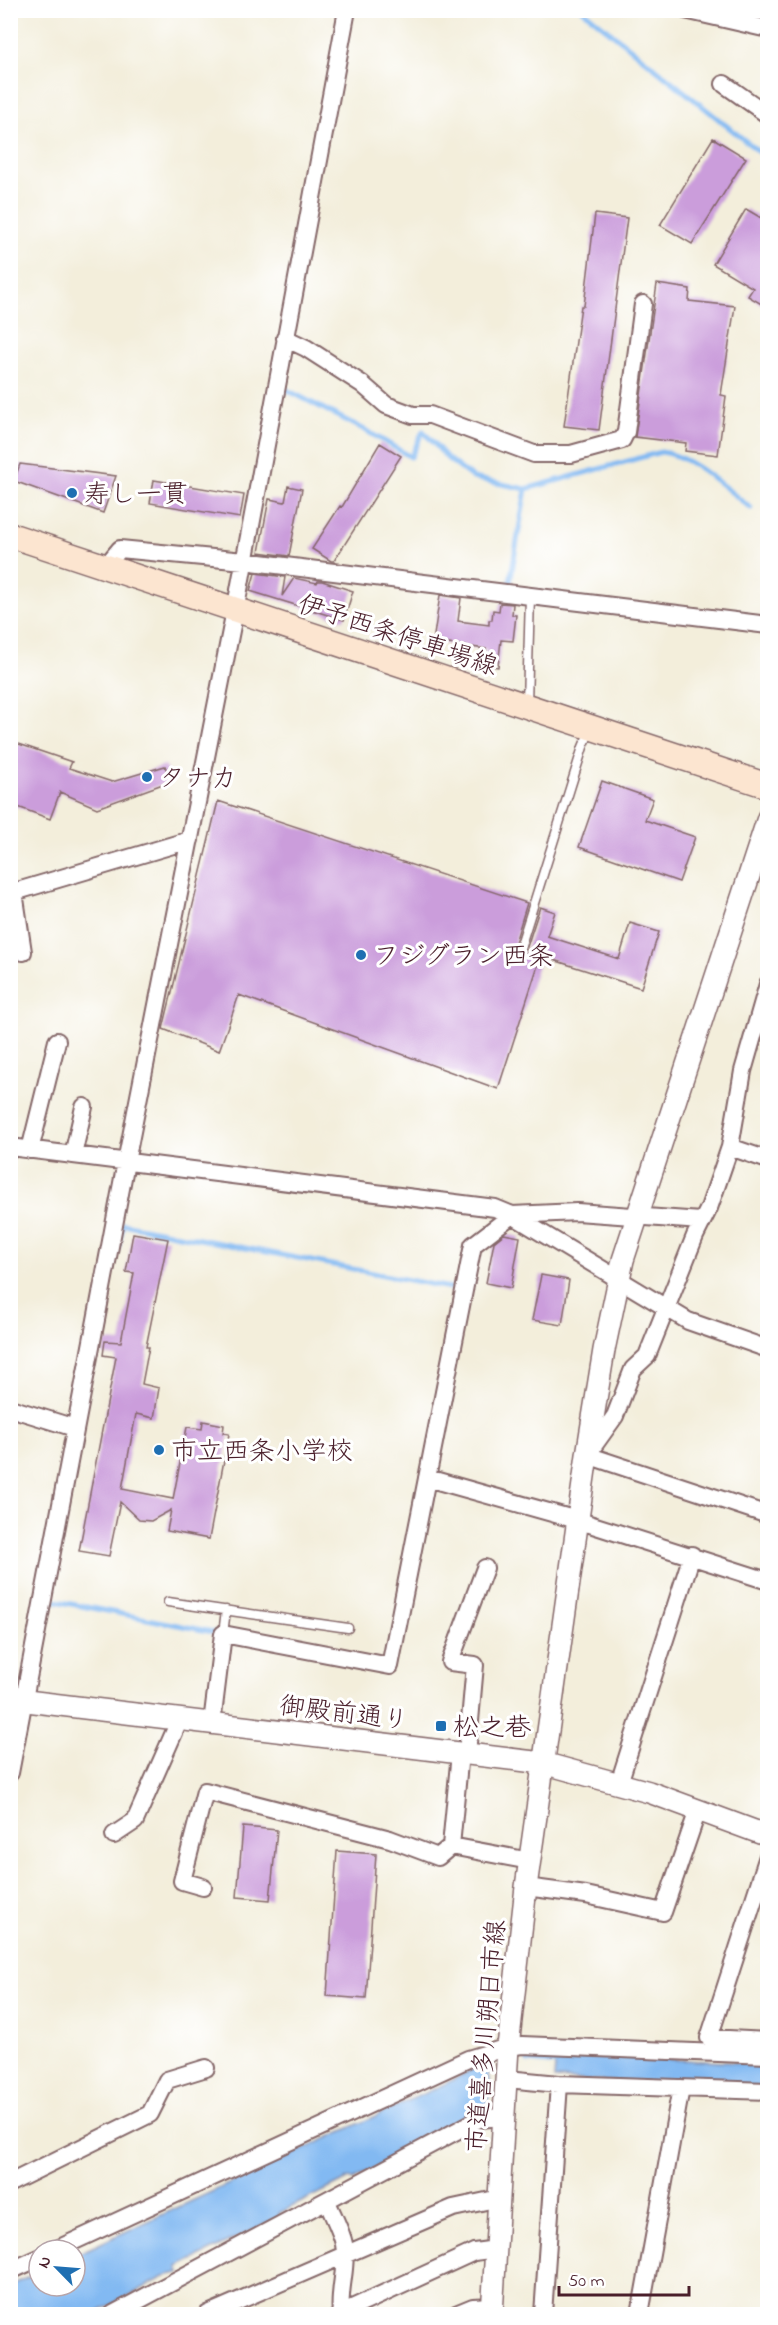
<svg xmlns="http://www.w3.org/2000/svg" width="778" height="2325" font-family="'Indie Flower','Klee One',sans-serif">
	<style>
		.water { fill: #82b9f2; stroke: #666c8e; stroke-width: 1.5 }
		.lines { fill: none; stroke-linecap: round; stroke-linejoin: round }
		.stream { stroke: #82b9f2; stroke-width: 5 }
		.building { fill: #cb9ddb }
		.service-casing { stroke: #856769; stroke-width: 11 }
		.minor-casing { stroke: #856769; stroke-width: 20 }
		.tertiary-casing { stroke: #856769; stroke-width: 24 }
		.secondary-casing { stroke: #856769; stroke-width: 27 }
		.service { stroke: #fff; stroke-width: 8 }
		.minor { stroke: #fff; stroke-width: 16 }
		.tertiary { stroke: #fff; stroke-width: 21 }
		.secondary { stroke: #fce5d0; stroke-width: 24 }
		.poi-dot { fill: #1f6fb2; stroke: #fff; stroke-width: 2 }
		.labels { text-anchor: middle; stroke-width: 6; stroke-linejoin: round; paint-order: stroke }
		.poi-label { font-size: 26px; fill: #4a1f2b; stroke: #fff; text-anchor: start }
		.street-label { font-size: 26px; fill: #4a1f2b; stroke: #fff }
	</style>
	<rect width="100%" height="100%" fill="#fff"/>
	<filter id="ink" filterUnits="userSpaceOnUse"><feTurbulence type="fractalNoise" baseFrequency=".0167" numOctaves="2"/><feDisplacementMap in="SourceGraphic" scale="12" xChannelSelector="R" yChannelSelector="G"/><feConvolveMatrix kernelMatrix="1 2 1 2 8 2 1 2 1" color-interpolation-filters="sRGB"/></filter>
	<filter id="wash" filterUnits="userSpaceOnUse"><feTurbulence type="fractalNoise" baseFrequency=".008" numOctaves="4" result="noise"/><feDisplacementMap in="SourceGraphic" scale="24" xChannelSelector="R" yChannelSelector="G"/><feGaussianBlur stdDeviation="1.35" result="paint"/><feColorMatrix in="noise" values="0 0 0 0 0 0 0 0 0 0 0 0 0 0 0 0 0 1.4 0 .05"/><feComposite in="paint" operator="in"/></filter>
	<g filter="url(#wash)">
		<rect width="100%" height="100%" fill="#f3eedb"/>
		<path class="water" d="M556 2054 767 2064V2089L554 2079Z
			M481 2064 485 2066 492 2091 485 2105 408 2149 405 2145 394 2151 396 2156 353 2180 350 2178 344 2181 279 2213 280 2217 178 2267 180 2273 168 2275 94 2314H11L10 2286 39 2272V2286H75V2255L453 2080Z"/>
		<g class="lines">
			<path class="stream" d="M583 10 768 159
				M287 390 365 430 411 457 423 431 448 459 473 478 526 489 661 452C691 455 727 490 751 508
				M509 588 526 489
				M117 1252 123 1224 450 1288
				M52 1594 51 1600 213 1632
				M528 2061 562 2064"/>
		</g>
		<g id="blocks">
			<path class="building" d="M713 138 746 158 692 244 660 225Z
				M746 209 768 222V308L748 296 753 288 713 264Z
				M595 214 627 218 599 430 564 426 581 306H584Z
				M657 284 690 289 689 301 735 306 721 395 726 396 718 455 685 451 686 443 635 437Z
				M380 443 401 456 334 561H331L312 549 340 506 342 507Z
				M20 464 116 476 103 513 14 481Z
				M154 480 244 495 240 518 150 503Z
				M288 486 302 489 289 556 259 552 269 499 285 502Z
				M255 573 285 577 282 596 294 578 317 583 318 581H322L353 591 344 620 250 591Z
				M440 595 461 598 458 621 489 625V620H492L493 610 499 611 500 603 513 604 512 615H516L513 641 501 640 498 667 484 665 486 649 433 642Z
				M10 741 72 762 69 768 112 782 165 766 171 781 97 808 60 792 50 819 10 804Z
				M602 781 653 799 645 820 695 837 679 882 579 847Z
				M218 801 527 903 513 949 514 955 518 957 525 953 540 907 555 912 547 936 619 959 630 923 659 932 641 988 541 956 498 1089 239 995 219 1051 163 1029Z
				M133 1233 168 1239 146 1347H149L142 1384 159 1388 154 1418 136 1414 122 1489 173 1499 187 1427 202 1429 203 1421 224 1425 223 1433 229 1434 209 1539 167 1531 171 1510 151 1521 139 1520 120 1502 109 1556 79 1551 116 1357 103 1355 105 1341 121 1342 134 1273 126 1272Z
				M504 1234 520 1237 511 1288 486 1283 494 1242Z
				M541 1275 569 1280 562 1325 532 1320Z
				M243 1827 277 1830 270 1900 237 1897Z
				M337 1851 376 1854 366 1999 327 1996Z"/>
		</g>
	</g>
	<g filter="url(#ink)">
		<use href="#blocks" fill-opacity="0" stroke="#856769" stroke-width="1.5"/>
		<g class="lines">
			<g class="service-casing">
				<path id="service" d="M527 703 530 596
					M519 951 583 747 591 728
					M168 1602 348 1628
					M223 1634 226 1610"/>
			</g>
			<g class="minor-casing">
				<path id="minor" d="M685 10 768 29
					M724 84 768 115
					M285 338 306 348 362 384 386 405 413 415H430L534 454H571L622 440 626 432 643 304
					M105 567 120 549 244 561 768 625
					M23 952 14 892 190 840
					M768 984 743 1071 730 1147 709 1208 695 1236 647 1356 633 1369 615 1416 587 1455 768 1515
					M10 1147 495 1208 512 1215 688 1321 768 1349
					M730 1147 768 1160
					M30 1150 57 1041
					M73 1155 84 1107
					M10 1408 75 1428
					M427 1478 577 1520 768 1581
					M212 1723 223 1634 390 1666 473 1245 512 1215 577 1212 701 1221
					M467 1754 475 1665 450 1662 485 1568
					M10 1773 126 1162 239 590 347 10
					M619 1783 692 1555
					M114 1835 135 1821 180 1719
					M451 1846 530 1861
					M768 1856 709 2038 768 2041
					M203 1887 182 1881 205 1791 390 1839 438 1857 451 1846 460 1753
					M526 1887 586 1895 663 1912 698 1810
					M507 2079 559 2084 768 2091
					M10 2183 150 2114 167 2080 206 2068
					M327 2201C332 2214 341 2230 344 2244 348 2267 338 2290 341 2314
					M55 2250 468 2059 508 2047 522 2045 768 2055
					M10 2271 39 2258
					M113 2314 479 2119 503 2117
					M208 2314 453 2208 500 2198
					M339 2314 474 2252 497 2249
					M456 2314 473 2307 493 2306
					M543 2314 559 2084
					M640 2314 681 2088"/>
			</g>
			<g class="tertiary-casing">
				<path id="tertiary" d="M10 1699 543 1763 649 1792 768 1836
					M492 2314 508 2047 526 1887 587 1455 604 1350 623 1260 768 818"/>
			</g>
			<g class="secondary-casing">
				<path id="secondary" d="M10 535 768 786"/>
			</g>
			<use href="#service" class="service"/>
			<use href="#minor" class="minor"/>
			<use href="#tertiary" class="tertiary"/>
			<use href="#secondary" class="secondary"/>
		</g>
	</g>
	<g class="poi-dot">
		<circle cx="72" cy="493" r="6"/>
		<circle cx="147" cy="777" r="6"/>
		<circle cx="361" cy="955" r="6"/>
		<circle cx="159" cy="1450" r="6"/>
		<rect x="435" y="1720" width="12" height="12" rx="3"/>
	</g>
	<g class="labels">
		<g class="poi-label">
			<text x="84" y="502">寿し一貫</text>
			<text x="159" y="786">タナカ</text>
			<text x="373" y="964">フジグラン西条</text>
			<text x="171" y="1459">市立西条小学校</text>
			<text x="453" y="1735">松之巷</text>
		</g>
		<g class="street-label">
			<text transform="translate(398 634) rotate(18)" y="9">伊予西条停車場線</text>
			<text transform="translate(344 1712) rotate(7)" y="9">御殿前通り</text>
			<text transform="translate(485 2036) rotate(-85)" y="9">市道喜多川朔日市線</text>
		</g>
	</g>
	<rect width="778" height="2325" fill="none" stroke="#fff" stroke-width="36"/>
	<g transform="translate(57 2268) rotate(295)"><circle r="28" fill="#ffffff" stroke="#b7a5aa" stroke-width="1.5"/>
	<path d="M0-4.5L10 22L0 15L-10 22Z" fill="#1f6fb2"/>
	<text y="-9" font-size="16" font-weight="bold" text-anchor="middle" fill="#4a1f2b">N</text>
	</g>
	<path d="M559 2286v9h130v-9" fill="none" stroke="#4a1f2b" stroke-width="3"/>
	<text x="568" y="2286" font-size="18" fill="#4a1f2b" stroke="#ffffff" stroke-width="4.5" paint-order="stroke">50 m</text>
</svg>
